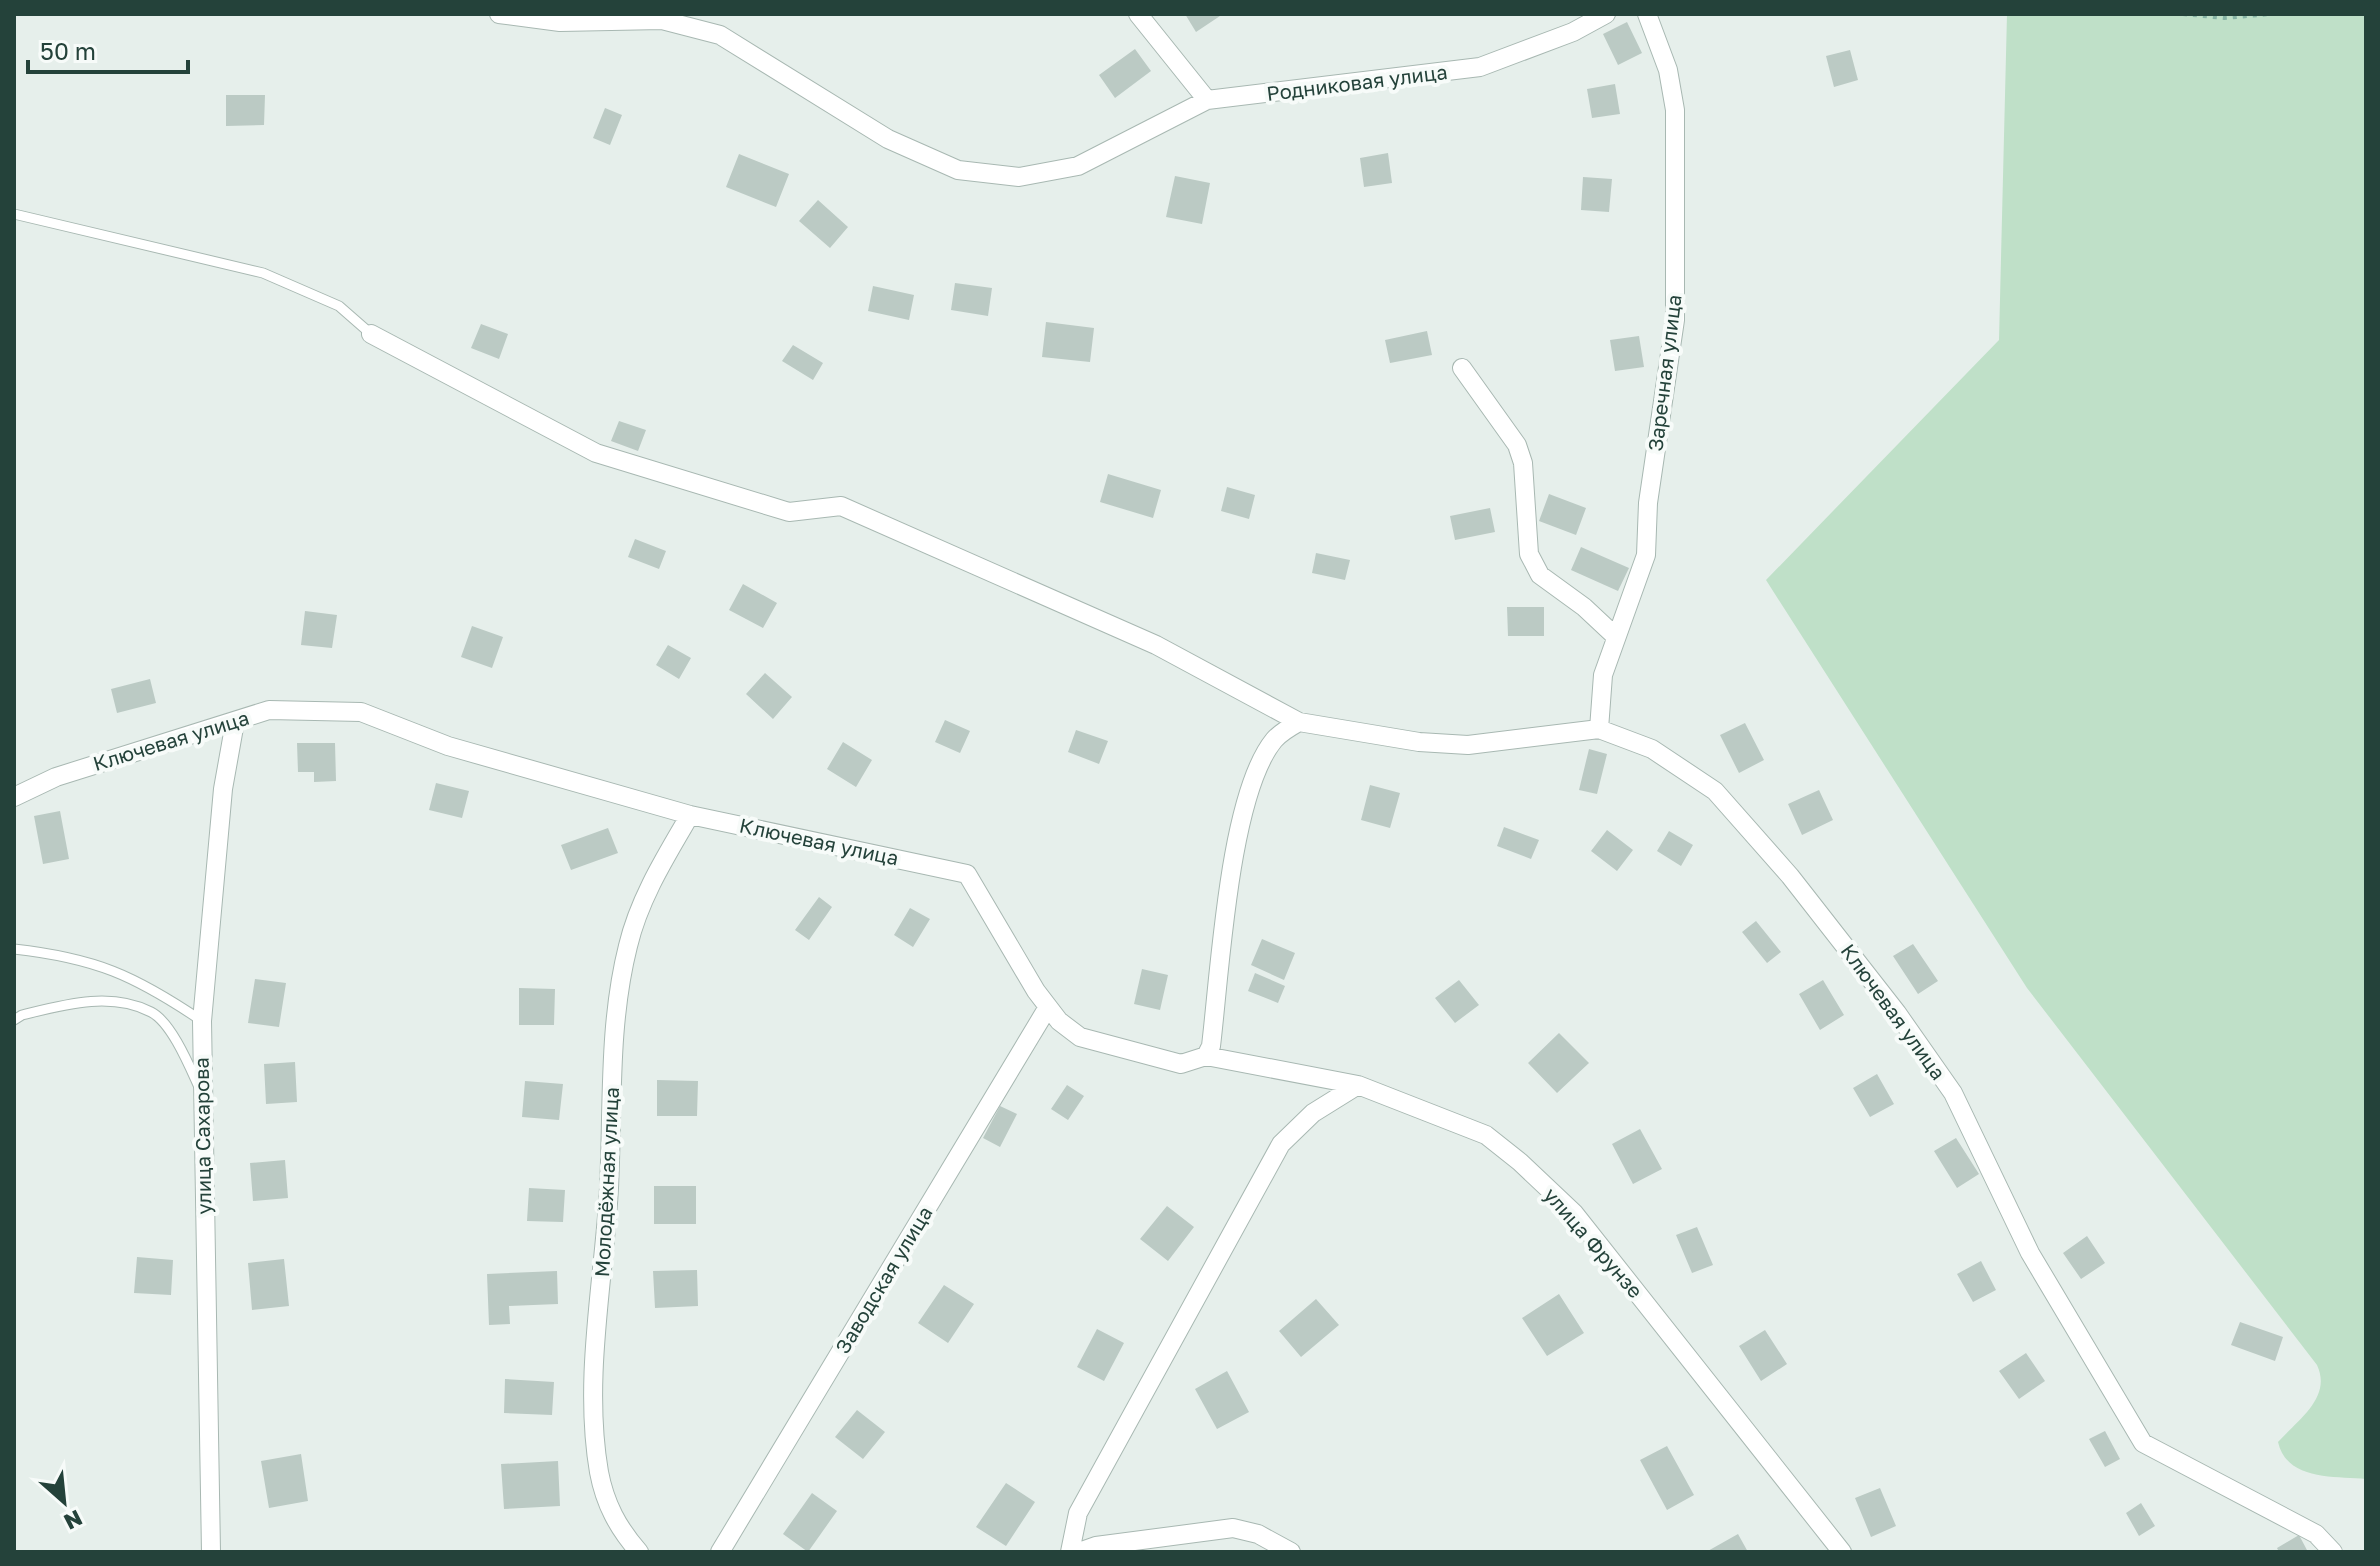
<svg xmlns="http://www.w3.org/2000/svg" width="2380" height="1566" font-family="'Golos Text',sans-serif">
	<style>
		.green { fill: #bfe0c8 }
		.building { fill: #bbcac4 }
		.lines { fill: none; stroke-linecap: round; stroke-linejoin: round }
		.service-casing { stroke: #a8b8b2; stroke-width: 11 }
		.minor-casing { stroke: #a8b8b2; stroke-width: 20 }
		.path { stroke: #86b3a5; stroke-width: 4; stroke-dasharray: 4 6; stroke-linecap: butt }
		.service { stroke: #fff; stroke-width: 9 }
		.minor { stroke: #fff; stroke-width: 18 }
		.labels { text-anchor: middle; stroke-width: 8; stroke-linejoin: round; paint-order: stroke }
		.street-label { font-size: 20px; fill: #24423a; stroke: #f7fbf9 }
	</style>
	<rect width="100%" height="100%" fill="#e6efeb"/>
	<path class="green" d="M2007 14H2366V1479C2334 1476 2287 1481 2278 1442 2299 1419 2332 1397 2317 1365L2027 988 1766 580 1999 340Z"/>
	<path class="building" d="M1185 14H1223L1196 32Z
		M1627 22 1642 53 1618 65 1603 34Z
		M1135 49 1151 71 1115 98 1099 75Z
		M1850 50 1858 80 1834 87 1826 56Z
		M1615 84 1620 114 1592 118 1587 89Z
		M226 95H265L264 125 226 126Z
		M605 108 622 115 610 145 593 138Z
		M1388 153 1392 183 1364 187 1360 158Z
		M739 154 789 174 776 207 726 187Z
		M1175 176 1210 183 1202 224 1166 217Z
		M1583 177 1612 179 1609 212 1581 210Z
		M818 200 848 227 830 248 799 221Z
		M955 283 992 288 988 316 951 310Z
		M873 286 914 295 909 320 868 311Z
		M1046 322 1094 328 1090 362 1042 357Z
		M481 324 508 334 499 359 471 348Z
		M1427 331 1432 355 1390 363 1385 340Z
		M1639 336 1644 367 1615 371 1610 340Z
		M793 345 823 363 813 380 782 361Z
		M619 421 646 430 638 451 611 441Z
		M1108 474 1161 490 1153 518 1100 502Z
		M1227 487 1255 495 1249 519 1221 511Z
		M1549 494 1586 508 1576 535 1539 521Z
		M1490 508 1495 532 1455 540 1450 516Z
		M635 539 666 551 659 569 628 557Z
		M1581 547 1629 568 1618 591 1571 570Z
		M1316 553 1350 560 1345 580 1312 573Z
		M743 584 777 603 763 628 729 610Z
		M1507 607H1544V636H1508Z
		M305 611 337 615 332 648 301 645Z
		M472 626 503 637 492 668 461 657Z
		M668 645 691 658 679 679 656 665Z
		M765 673 792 697 773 719 746 694Z
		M150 679 156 703 117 713 111 689Z
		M945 720 970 731 960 753 935 742Z
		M1745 723 1764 760 1739 773 1720 735Z
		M1076 730 1108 741 1099 764 1068 752Z
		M843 742 872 760 856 787 827 769Z
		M297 743H335L336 781 314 782V772H298Z
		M1589 749 1607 754 1597 794 1579 790Z
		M436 783 469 791 462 818 429 810Z
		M1370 785 1400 793 1390 828 1361 820Z
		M1819 790 1833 820 1802 835 1788 804Z
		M60 811 69 859 43 864 34 816Z
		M1504 827 1539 840 1531 859 1497 846Z
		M608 828 618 853 571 870 561 845Z
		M1607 830 1633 850 1617 871 1591 851Z
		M1669 831 1693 845 1681 866 1657 851Z
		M819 897 832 907 809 940 795 930Z
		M910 908 930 919 913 947 894 935Z
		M1756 921 1781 952 1767 963 1742 932Z
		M1262 939 1295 953 1284 980 1251 965Z
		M1913 944 1938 981 1918 994 1893 956Z
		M1142 969 1168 975 1160 1010 1134 1004Z
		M1255 973 1285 986 1278 1003 1248 991Z
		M255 979 286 983 279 1027 248 1023Z
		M1459 980 1479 1005 1455 1023 1435 998Z
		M1823 980 1844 1015 1820 1030 1799 994Z
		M519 988 555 989 554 1025H519Z
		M1559 1033 1589 1063 1557 1093 1528 1063Z
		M295 1062 297 1102 266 1104 264 1064Z
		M1877 1074 1894 1104 1870 1117 1853 1088Z
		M657 1080 698 1081 697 1116H657Z
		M525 1081 563 1084 559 1120 522 1117Z
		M1067 1085 1084 1096 1068 1120 1051 1109Z
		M1000 1106 1017 1114 1000 1147 983 1138Z
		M1640 1129 1662 1169 1633 1184 1612 1144Z
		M1956 1138 1979 1174 1957 1188 1934 1151Z
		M285 1160 288 1198 253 1201 250 1163Z
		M654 1186H696V1224H654Z
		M529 1188 565 1190 563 1222 527 1221Z
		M1167 1206 1194 1227 1168 1261 1140 1239Z
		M1697 1227 1713 1265 1692 1273 1676 1235Z
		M2087 1236 2105 1263 2081 1279 2063 1253Z
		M137 1257 173 1260 171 1295 134 1293Z
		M284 1259 289 1306 252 1310 248 1263Z
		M1981 1261 1996 1290 1973 1302 1957 1274Z
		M697 1270 698 1306 655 1308 653 1271Z
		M557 1271 558 1304 509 1306 510 1324 489 1325 487 1274Z
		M944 1285 974 1304 948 1343 918 1323Z
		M1559 1294 1584 1333 1547 1356 1522 1318Z
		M1316 1299 1339 1325 1301 1357 1279 1331Z
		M2240 1322 2283 1337 2275 1361 2231 1345Z
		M1097 1329 1124 1343 1104 1381 1077 1367Z
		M1765 1330 1787 1364 1761 1381 1739 1346Z
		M2026 1353 2045 1381 2019 1399 1999 1371Z
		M1227 1371 1249 1412 1217 1429 1195 1389Z
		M505 1379 554 1382 552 1415 504 1413Z
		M857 1410 885 1432 863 1459 835 1437Z
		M2105 1431 2120 1459 2105 1467 2089 1439Z
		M1667 1446 1694 1495 1667 1510 1640 1460Z
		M301 1454 308 1501 269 1508 261 1461Z
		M558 1461 560 1506 504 1509 501 1464Z
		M1006 1483 1035 1502 1006 1546 976 1527Z
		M1880 1488 1896 1526 1871 1537 1855 1498Z
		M812 1493 837 1511 808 1552 783 1534Z
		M2141 1503 2155 1526 2139 1536 2126 1513Z
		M1738 1534 1748 1552H1706Z
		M2299 1535 2308 1552H2279L2277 1548Z"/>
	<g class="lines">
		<g class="service-casing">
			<path id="service" d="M14 214 263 273 339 306 371 334
				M14 949C95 958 134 975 202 1021
				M14 1020 22 1015C63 1005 110 991 151 1012 171 1022 189 1065 198 1085"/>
		</g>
		<g class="minor-casing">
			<path id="minor" d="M499 14 560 22 662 20 720 35 888 139 958 170 1019 177 1078 166 1207 100
				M1138 14 1207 100 1480 67 1573 32 1606 14
				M371 334 596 453 789 512 841 506 1156 645 1299 722
				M1462 368 1517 445 1523 463 1529 554 1540 575 1584 607 1615 636
				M1599 729 1603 675 1646 555 1648 503 1675 320V110L1668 70 1647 14
				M14 797 56 777 269 710 361 712 448 746 690 815 967 874 1036 991 1059 1021 1080 1037 1181 1064 1206 1056 1211 1046C1220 972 1229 795 1274 740 1281 732 1290 727 1299 722L1419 742 1468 745 1599 729 1652 749 1715 791 1790 876 1897 1013 1953 1093 2030 1253 2143 1443 2316 1534 2333 1552
				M1206 1056 1358 1085 1486 1135 1520 1162 1574 1213 1842 1552
				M211 1552 202 1021 223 789 235 722
				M639 1552C618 1528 605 1504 599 1472 583 1379 604 1281 609 1188 613 1107 608 1025 628 946 639 899 666 856 690 815
				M720 1552 1048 1007
				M1070 1552 1078 1513 1281 1144 1313 1113 1358 1085
				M1079 1552 1096 1546 1233 1528 1258 1534 1291 1552"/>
		</g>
		<path class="path" d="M2082 14H2097
			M2183 14 2224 18 2271 14"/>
		<use href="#service" class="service"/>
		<use href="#minor" class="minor"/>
	</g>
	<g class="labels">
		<g class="street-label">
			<text transform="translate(1357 83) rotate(-7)" y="7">Родниковая улица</text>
			<text transform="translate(1665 373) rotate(-83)" y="7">Заречная улица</text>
			<text transform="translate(171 741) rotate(-17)" y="7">Ключевая улица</text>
			<text transform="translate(819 842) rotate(12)" y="7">Ключевая улица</text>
			<text transform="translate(1893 1012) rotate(54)" y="7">Ключевая улица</text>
			<text transform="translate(203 1136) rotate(-91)" y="7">улица Сахарова</text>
			<text transform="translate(607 1182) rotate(-87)" y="7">Молодёжная улица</text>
			<text transform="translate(1593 1243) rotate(49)" y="7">улица Фрунзе</text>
			<text transform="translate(884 1280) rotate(-59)" y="7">Заводская улица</text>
		</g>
	</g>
	<rect width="2380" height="1566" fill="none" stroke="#24423a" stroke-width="32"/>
	<g transform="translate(64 1502) rotate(153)" stroke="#f7fbf9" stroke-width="6" paint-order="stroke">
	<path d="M0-6L14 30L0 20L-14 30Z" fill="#24423a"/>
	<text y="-12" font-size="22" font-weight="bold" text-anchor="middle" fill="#24423a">N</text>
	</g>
	<path d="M28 60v12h160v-12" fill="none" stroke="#24423a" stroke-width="4"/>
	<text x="40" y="60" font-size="24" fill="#24423a" stroke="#f7fbf9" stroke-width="6" paint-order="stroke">50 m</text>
</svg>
